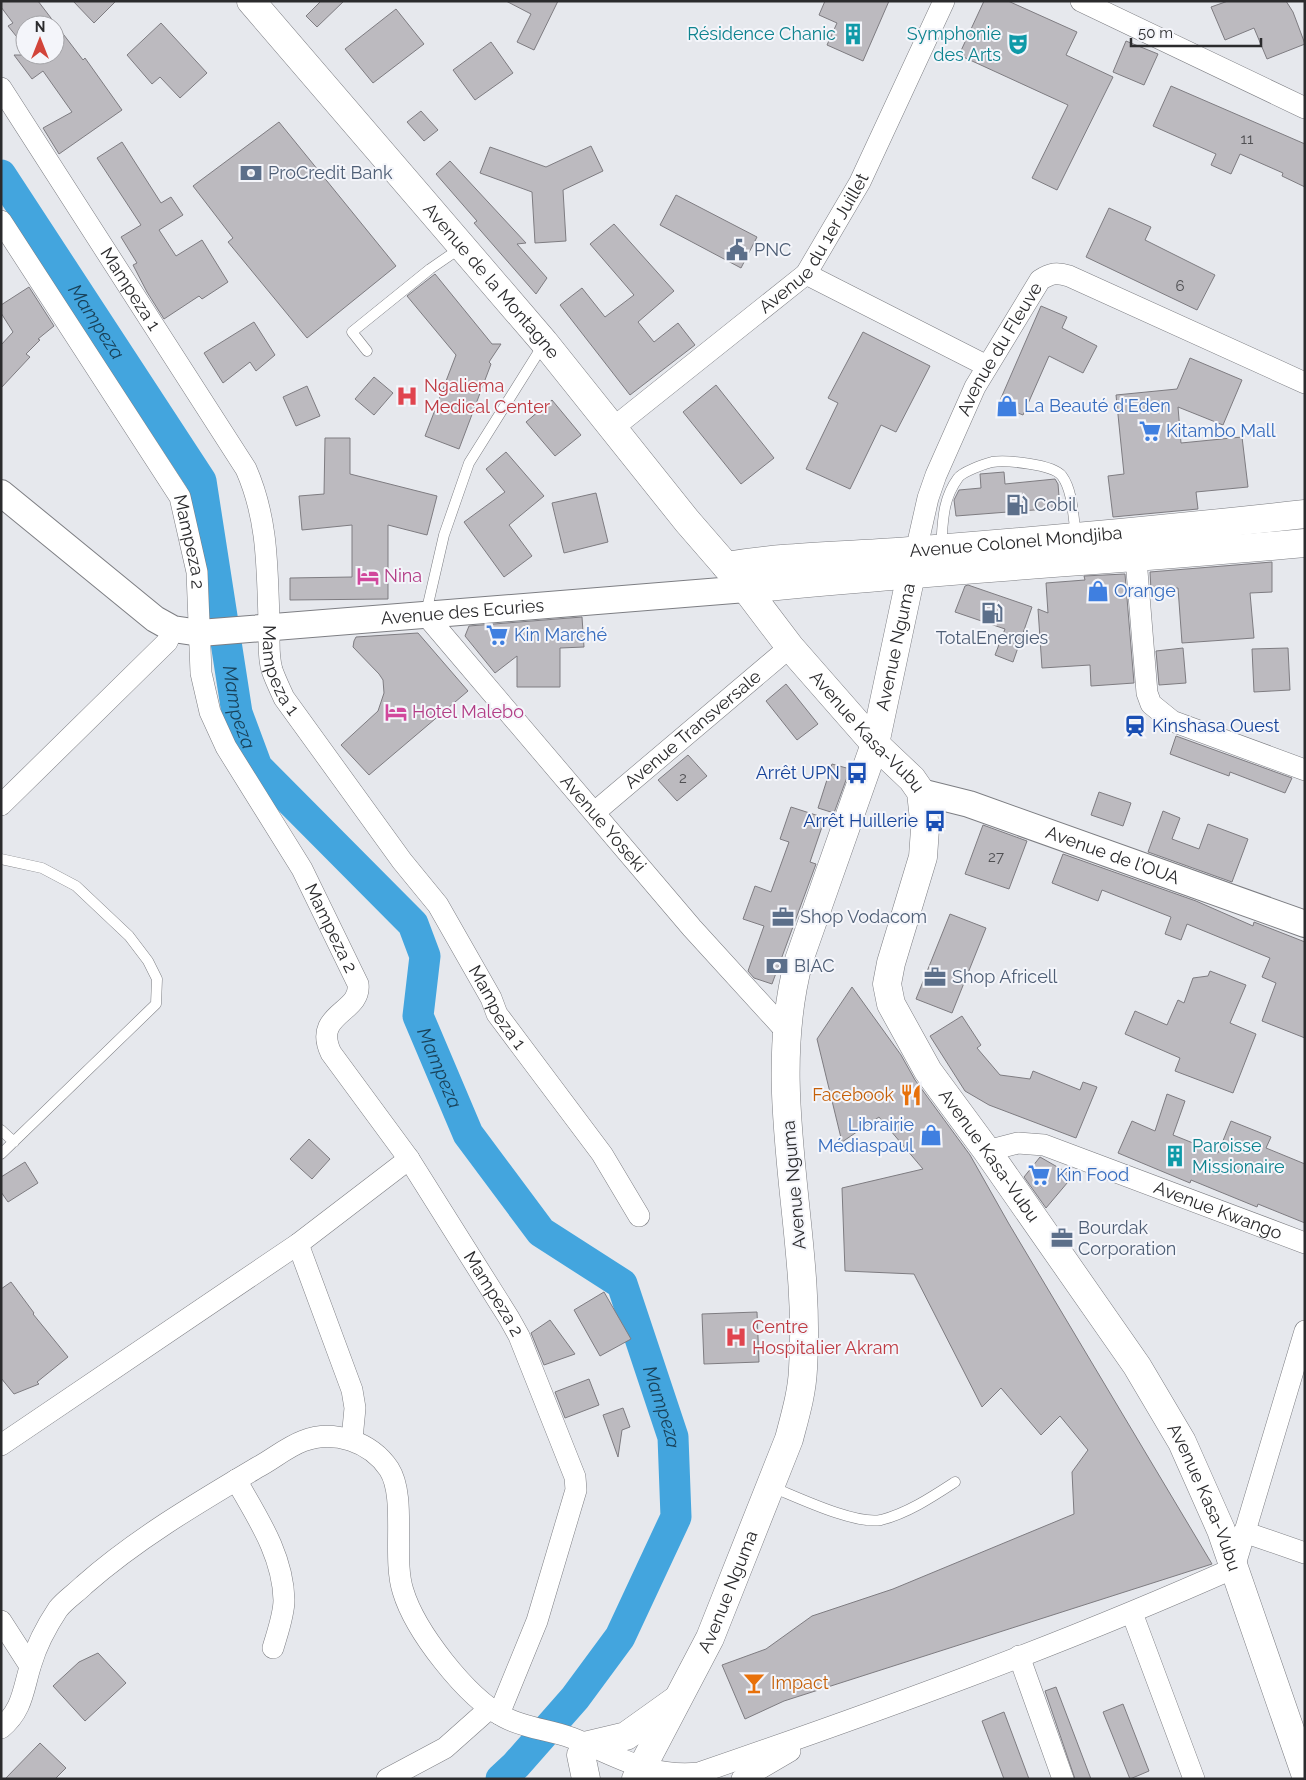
<svg xmlns="http://www.w3.org/2000/svg" width="1306" height="1780" font-family="Raleway,sans-serif">
	<style>
		.lines { fill: none; stroke-linecap: round; stroke-linejoin: round }
		.river { stroke: #43a5de; stroke-width: 31 }
		.building { fill: #bcbabf; stroke: #7e7c81 }
		.service-casing { stroke: #7d7e83; stroke-width: 11 }
		.minor-casing { stroke: #7d7e83; stroke-width: 22 }
		.tertiary-casing { stroke: #7d7e83; stroke-width: 28 }
		.primary-casing { stroke: #7d7e83; stroke-width: 29 }
		.service { stroke: #fff; stroke-width: 10 }
		.minor { stroke: #fff; stroke-width: 21 }
		.tertiary { stroke: #fff; stroke-width: 26 }
		.primary { stroke: #fff; stroke-width: 28 }
		.labels { text-anchor: middle; stroke-width: 4; stroke-linejoin: round; paint-order: stroke }
		.number-label { font-size: 15px; fill: #4f4f52 }
		.culture-label { font-size: 18px; fill: #0d838f; stroke: #f4f5fa; text-anchor: end }
		.service-label { font-size: 18px; fill: #4e5e75; stroke: #f4f5fa; text-anchor: start }
		.street-label { font-size: 18px; fill: #2b2b2d; stroke: #f4f5fa }
		.health-label { font-size: 18px; fill: #be3a42; stroke: #f4f5fa; text-anchor: start }
		.shop-label { font-size: 18px; fill: #366cbe; stroke: #f4f5fa; text-anchor: start }
		.hotel-label { font-size: 18px; fill: #b23c85; stroke: #f4f5fa; text-anchor: start }
		.transit-label { font-size: 18px; fill: #164399; stroke: #f4f5fa; text-anchor: end }
		.food-label { font-size: 18px; fill: #c56008; stroke: #f4f5fa; text-anchor: end }
		.water-label { font-size: 19px; font-style: italic; fill: #19425a; stroke: #f4f5fa }
	</style>
	<rect width="100%" height="100%" fill="#e6e8ed"/>
	<g class="lines">
		<path class="river" id="s1" d="M1 175 201 481 237 713 257 767 413 924 425 956 418 1016 468 1134 541 1232 622 1284 673 1437 676 1517 620 1637 575 1698 516 1765 501 1779"/>
	</g>
	<path class="building" d="M1 1H38L83 60 85 58 122 110 59 154 43 128 72 112 43 71 32 79 14 55H55V25H25V47L8 26 13 23 1 7Z
		M73 1H116L94 23Z
		M321 1H344L317 27 306 16Z
		M506 1H558L534 50 517 42 531 14Z
		M825 1H889L863 61 827 45 837 23 819 15Z
		M984 1H1008L1077 32 1066 55 1113 77 1057 190 1032 178 1068 105 959 55Z
		M1228 1H1286L1293 12 1305 44 1267 59 1254 28 1225 40 1211 7Z
		M396 9 424 44 373 83 345 49Z
		M161 23 207 73 180 98 160 77 152 84 127 55Z
		M1126 41 1158 54 1144 85 1113 72Z
		M491 42 513 73 475 100 453 70Z
		M1171 86 1305 144V187L1282 176 1283 173 1240 154 1231 174 1211 165 1216 154 1153 126Z
		M421 111 438 130 424 141 407 122Z
		M279 122 396 266 307 338 228 242 233 238 193 186Z
		M122 142 161 203 171 197 183 215 159 230 176 256 202 240 228 282 202 299 199 296 164 319 147 292 133 265 137 263 121 237 141 225 97 158Z
		M591 146 603 171 563 190 566 241 535 243 532 192 480 173 490 147 546 167Z
		M450 161 526 243 517 244 547 278 536 294 474 223 477 221 436 174Z
		M676 195 757 237 741 268 660 225Z
		M1109 208 1151 227 1145 240 1215 275 1197 310 1086 257Z
		M614 224 674 291 638 322 654 342 678 323 695 345 630 395 560 305 582 288 605 317 634 295 590 244Z
		M435 274 492 344H501L489 362 491 364 459 449 425 436 456 355 407 296Z
		M29 287 54 326 38 339 40 340 26 354 30 357 1 388V345L13 332 1 313V305Z
		M1041 306 1067 317 1062 328 1097 346 1083 373 1049 356 1023 415 998 405Z
		M254 322 275 355 256 371 250 362 223 383 204 353Z
		M863 332 930 366 896 432 881 425 850 489 806 469 838 403 828 398Z
		M1190 358 1242 380 1223 425 1178 407 1181 443 1242 437 1248 487 1196 492 1198 509 1113 517 1108 476 1124 474 1116 395 1177 389Z
		M374 377 393 393 374 415 355 399Z
		M716 385 774 458 741 484 683 412Z
		M307 386 320 416 296 426 283 397Z
		M552 400 581 435 555 456 526 422Z
		M325 438H350V474L437 496 427 535 388 525V599L290 600V578L352 577V525L302 530 299 496 324 494Z
		M506 452 544 496 509 525 532 556 504 577 464 522 505 492 486 469Z
		M1004 472 1005 484 1055 479 1058 484 1060 508 956 516 954 500 959 490 981 488 980 474Z
		M596 493 608 542 564 553 552 503Z
		M1272 562V592L1250 593 1254 638 1182 643 1178 588 1151 590 1150 572Z
		M1125 574 1134 683 1091 686 1090 665 1042 668 1038 609 1048 613 1046 583 1085 580 1084 576Z
		M968 585 1032 607 1013 662 995 655 1005 629 955 612 965 586Z
		M582 617 584 647 560 648V687H517V656L495 673 465 636 469 626Z
		M418 633 468 691 369 775 341 745 378 711 384 693 383 680 379 674 353 647 354 641 356 637Z
		M1183 648 1186 683 1159 685 1156 651Z
		M1288 648 1290 690 1254 692 1252 649Z
		M786 684 818 724 797 740 766 701Z
		M1176 736 1292 778 1285 793 1230 772 1229 776 1170 754Z
		M688 755 707 776 677 801 658 780Z
		M832 764 850 769 834 813 818 808Z
		M1099 792 1131 803 1123 826 1091 815Z
		M791 807 825 818 810 862 816 864 772 984 754 978 748 971 764 926 743 919 755 886 771 892 789 842 780 839Z
		M1163 811 1180 818 1172 839 1199 849 1208 824 1248 839 1232 882 1148 852Z
		M983 825 1027 841 1009 889 965 874Z
		M1063 854 1196 901 1253 926 1254 922 1305 942V1038L1262 1021 1276 983 1262 977 1270 958 1187 924 1181 940 1165 934 1171 917 1102 890 1098 901 1052 883Z
		M950 914 986 928 952 1013 916 999Z
		M1210 971 1246 985 1230 1023 1256 1034 1233 1093 1175 1071 1180 1058 1125 1034 1135 1011 1167 1025 1178 1000 1184 1003 1193 978 1208 976Z
		M852 987 901 1055 915 1080 970 1155 1009 1224 1212 1564 784 1701 745 1719 722 1665 766 1649 812 1616 893 1589 1074 1514 1072 1472 1088 1450 1060 1416 1041 1435 1001 1388 982 1407 914 1274 845 1271 842 1188 923 1169 879 1117 842 1142 817 1039Z
		M962 1016 981 1045 977 1048 1000 1075 1030 1079 1033 1071 1080 1090 1083 1082 1097 1087 1076 1138 989 1105 965 1091 930 1036Z
		M1167 1094 1185 1101 1173 1135 1218 1153 1231 1121 1271 1137 1266 1148 1305 1164V1223L1258 1204 1257 1207 1191 1180 1190 1183 1118 1153 1132 1121 1155 1131Z
		M309 1139 330 1159 312 1179 290 1159Z
		M1040 1157 1073 1176 1046 1208 1024 1177Z
		M25 1162 38 1183 8 1202 1 1192V1177Z
		M11 1282 34 1313 33 1314 68 1357 37 1382 39 1384 14 1394 1 1378V1289Z
		M604 1292 631 1339 600 1356 574 1310Z
		M757 1312 759 1362 704 1364 702 1314Z
		M550 1320 575 1354 544 1365 531 1333Z
		M589 1379 599 1405 565 1418 555 1392Z
		M623 1408 630 1427 622 1430 618 1457 603 1415Z
		M98 1653 126 1683 85 1721 53 1686 79 1662Z
		M1056 1687 1091 1779H1075L1045 1691Z
		M1123 1704 1149 1771 1130 1779 1103 1712Z
		M1004 1712 1029 1779H1004L982 1721Z
		M40 1743 66 1768 55 1779H5Z"/>
	<g class="lines">
		<g class="service-casing">
			<path id="service" d="M367 351 352 332 430 269 462 247
				M941 548C943 522 942 500 958 478 962 472 984 464 992 462 1006 460 1053 464 1062 476 1073 491 1073 517 1076 535
				M426 613 444 535 469 463 543 345
				M1 859 42 868 76 886 129 936 148 961 157 979 156 1004 1 1154
				M1 1130 14 1142
				M772 1487C797 1497 855 1525 881 1520 908 1513 932 1497 955 1482"/>
		</g>
		<g class="minor-casing">
			<g id="minor">
				<path d="M1081 1 1305 108"/>
				<path id="s2" d="M1 88 246 469C268 519 267 567 269 620 270 637 267 653 272 670 275 679 280 689 284 698L402 861 438 905 491 998 497 1014 602 1154 639 1216"/>
				<path id="s3" d="M1 221 180 497 197 572 201 673 210 712 226 747 302 869 358 984C362 1013 312 1013 331 1053L409 1159 509 1318 519 1336 575 1477 576 1490 537 1621 499 1714"/>
				<path d="M806 274 987 366"/>
				<path id="s4" d="M613 428 806 274 860 182 944 1"/>
				<path id="s5" d="M916 551 928 498 936 475 975 387 1040 280C1051 273 1057 272 1069 276L1305 383"/>
				<path d="M1136 559 1147 693 1151 704 1172 721 1305 770"/>
				<path id="s6" d="M425 614 692 928 785 1030"/>
				<path d="M1 805 167 642 173 629"/>
				<path id="s7" d="M595 812 790 647"/>
				<path id="s8" d="M987 1151 1018 1143 1044 1145 1305 1243"/>
				<path d="M298 1244 352 1390 355 1408 352 1439"/>
				<path d="M1 1445 298 1244 409 1159"/>
				<path d="M236 1480C257 1517 283 1555 284 1600 284 1615 277 1634 273 1648"/>
				<path d="M1244 1532 1305 1553"/>
				<path d="M1132 1613 1194 1779"/>
				<path d="M1 1621 30 1666"/>
				<path d="M1019 1656 1063 1779"/>
				<path d="M1 1728C23 1710 23 1689 31 1664 37 1644 46 1627 58 1609 65 1600 76 1593 84 1585 136 1539 199 1502 258 1467 273 1459 287 1447 303 1441 334 1429 371 1442 389 1469 407 1497 392 1557 403 1591 415 1631 466 1697 504 1717 524 1728 551 1730 572 1738 618 1756 648 1778 699 1773 879 1711 1059 1646 1234 1568L1305 1331"/>
				<path d="M387 1779 445 1748 490 1708"/>
				<path d="M742 1779 790 1751"/>
			</g>
		</g>
		<g class="tertiary-casing">
			<g id="tertiary">
				<path id="s9" d="M1 493 155 619 173 629 200 633 746 589"/>
				<path id="s10" d="M921 792 969 804 1305 924"/>
			</g>
		</g>
		<g class="primary-casing">
			<g id="primary">
				<path id="s11" d="M251 1 544 342 687 521 746 589 790 647 875 744 912 779 921 792 925 829 923 857 891 963 887 984 891 1004 928 1071 987 1151 1137 1366 1182 1442 1221 1530 1305 1773"/>
				<path id="s12" d="M726 566C792 555 857 556 923 550 1050 540 1178 528 1305 514"/>
				<path d="M746 589C932 570 1119 560 1305 543"/>
				<path d="M588 1745 626 1736 675 1701"/>
				<path d="M581 1755 586 1779"/>
				<path id="s13" d="M636 1779 710 1638 789 1439C795 1416 802 1393 803 1369 812 1232 763 1095 799 960L875 744 916 551"/>
			</g>
		</g>
		<use href="#service" class="service"/>
		<use href="#minor" class="minor"/>
		<use href="#tertiary" class="tertiary"/>
		<use href="#primary" class="primary"/>
	</g>
	<defs>
		<g id="building-bare" transform="scale(1.725)"><path d="M-4-6H4V6H1V3H-1V6H-4ZM-2.5-4.3h1.7v1.8h-1.7ZM.8-4.3h1.7v1.8H.8ZM-2.5-1h1.7V.8h-1.7ZM.8-1h1.7V.8H.8Z" fill="#0f9aa8" stroke="#f4f5fa" stroke-width="2.5" paint-order="stroke"/></g>
		<g id="theatre-bare" transform="scale(1.725)"><path d="M-5-5.5Q0-4 5-5.5V0Q5 5 0 6Q-5 5-5 0ZM-3.3-2.5H-1v1.5H-3.3ZM1-2.5H3.3v1.5H1ZM-2.8 1Q0 5.5 2.8 1Z" fill="#0f9aa8" stroke="#f4f5fa" stroke-width="2.5" paint-order="stroke"/></g>
		<g id="bank-bare" transform="scale(1.725)"><path d="M-6-4H6V4H-6ZM0-2.3a2.3 2.3 0 1 0 0 4.6a2.3 2.3 0 1 0 0-4.6Z" fill="#5c6f8a" stroke="#f4f5fa" stroke-width="2.5" paint-order="stroke"/></g>
		<g id="civic-bare" transform="scale(1.725)"><path d="M-.6-6.5H3V-4.5H.6V-3L4-1V1h2V6H-6V1h2V-1L-.6-3ZM-1.2 2.5V6h2.4V2.5Z" fill="#5c6f8a" stroke="#f4f5fa" stroke-width="2.5" paint-order="stroke"/></g>
		<g id="hospital-bare" transform="scale(1.725)"><path d="M-5-5h3v3.5h4V-5h3V5h-3V1.5h-4V5h-3Z" fill="#e0444e" stroke="#f4f5fa" stroke-width="2.5" paint-order="stroke"/></g>
		<g id="shop-bare" transform="scale(1.725)"><path d="M-5-2.5h2.3a2.7 3.5 0 0 1 5.4 0H5L5.5 6h-11ZM-1.5-2.5h3a1.5 2.3 0 0 0-3 0Z" fill="#3f7fe0" stroke="#f4f5fa" stroke-width="2.5" paint-order="stroke"/></g>
		<g id="supermarket-bare" transform="scale(1.725)"><path d="M-6-5.5h2.5l.6 2H6L4.5 2H-2.5L-4.4-4H-6ZM-1.5 3.2a1.3 1.3 0 1 0 .1 0ZM3 3.2a1.3 1.3 0 1 0 .1 0Z" fill="#3f7fe0" stroke="#f4f5fa" stroke-width="2.5" paint-order="stroke"/></g>
		<g id="fuel-bare" transform="scale(1.725)"><path d="M-5.5-6h7V0h2V4h1.3V-2.5L3-4.5l.8-.8L6-3V5H2.5V1h-1V6h-7ZM-4.2-4.7v3.2H.2V-4.7Z" fill="#5c6f8a" stroke="#f4f5fa" stroke-width="2.5" paint-order="stroke"/></g>
		<g id="hotel-bare" transform="scale(1.725)"><path d="M-6-4.5h1.5V1H6V5H4.5V3h-9V5H-6ZM-4 0a1.8 1.8 0 1 1 3.6 0ZM.5 0V-2.5h3Q6-2.5 6 0Z" fill="#d1479c" stroke="#f4f5fa" stroke-width="2.5" paint-order="stroke"/></g>
		<g id="station-bare" transform="scale(1.725)"><path d="M-3-6H3Q5-6 5-4V2Q5 4 3 4L4.5 6H3L1.5 4h-3L-3 6H-4.5L-3 4Q-5 4-5 2V-4Q-5-6-3-6ZM-3.5-4v3h7v-3ZM-3.5 1v1.5H-2V1ZM2 1v1.5H3.5V1Z" fill="#1a4fb4" stroke="#f4f5fa" stroke-width="2.5" paint-order="stroke"/></g>
		<g id="bus-bare" transform="scale(1.725)"><path d="M-5-6H5V4H4V6H2V4H-2V6H-4V4H-5ZM-3.5-4V0h7V-4ZM-3.5 1.2v1.5H-2V1.2ZM2 1.2v1.5H3.5V1.2Z" fill="#1a4fb4" stroke="#f4f5fa" stroke-width="2.5" paint-order="stroke"/></g>
		<g id="office-bare" transform="scale(1.725)"><path d="M-6-3h4V-5.5h4V-3h4V5H-6ZM-1-4.5V-3h2v-1.5ZM-6 0V1H6V0Z" fill="#5c6f8a" stroke="#f4f5fa" stroke-width="2.5" paint-order="stroke"/></g>
		<g id="restaurant-bare" transform="scale(1.725)"><path d="M-5-6h1v4h1v-4h1v4h1v-4h1v5L-1.5 .5V6h-2V.5L-5-1ZM5-6V6H3V1.5H1.5Q1.5-4 5-6Z" fill="#e8710a" stroke="#f4f5fa" stroke-width="2.5" paint-order="stroke"/></g>
		<g id="bar-bare" transform="scale(1.725)"><path d="M-6-5H6L.8 .8V4.5H3.5V6h-7V4.5H-.8V.8Z" fill="#e8710a" stroke="#f4f5fa" stroke-width="2.5" paint-order="stroke"/></g>
	</defs>
	<g fill-rule="evenodd">
		<use href="#building-bare" x="853" y="34"/>
		<use href="#theatre-bare" x="1018" y="44"/>
		<use href="#bank-bare" x="251" y="173"/>
		<use href="#civic-bare" x="737" y="250"/>
		<use href="#hospital-bare" x="407" y="396"/>
		<use href="#shop-bare" x="1007" y="406"/>
		<use href="#supermarket-bare" x="1150" y="431"/>
		<use href="#fuel-bare" x="1017" y="505"/>
		<use href="#hotel-bare" x="368" y="576"/>
		<use href="#shop-bare" x="1098" y="591"/>
		<use href="#fuel-bare" x="992" y="613"/>
		<use href="#supermarket-bare" x="497" y="635"/>
		<use href="#hotel-bare" x="396" y="712"/>
		<use href="#station-bare" x="1135" y="726"/>
		<use href="#bus-bare" x="857" y="773"/>
		<use href="#bus-bare" x="935" y="821"/>
		<use href="#office-bare" x="783" y="917"/>
		<use href="#bank-bare" x="777" y="966"/>
		<use href="#office-bare" x="935" y="977"/>
		<use href="#restaurant-bare" x="911" y="1095"/>
		<use href="#shop-bare" x="931" y="1135"/>
		<use href="#building-bare" x="1175" y="1156"/>
		<use href="#supermarket-bare" x="1039" y="1175"/>
		<use href="#office-bare" x="1062" y="1238"/>
		<use href="#hospital-bare" x="736" y="1337"/>
		<use href="#bar-bare" x="754" y="1683"/>
	</g>
	<g class="labels">
		<g class="number-label">
			<text x="1247" y="144">11</text>
			<text x="1180" y="291">6</text>
			<text x="683" y="783">2</text>
			<text x="996" y="862">27</text>
		</g>
		<g class="culture-label">
			<text x="836" y="40">Résidence Chanic</text>
			<text x="1001" y="40">Symphonie<tspan x="1001" dy="21">des Arts</tspan></text>
			<text x="1192" y="1152" text-anchor="start">Paroisse<tspan x="1192" dy="21">Missionaire</tspan></text>
		</g>
		<g class="service-label">
			<text x="268" y="179">ProCredit Bank</text>
			<text x="754" y="256">PNC</text>
			<text x="1034" y="511">Cobil</text>
			<text x="992" y="644" text-anchor="middle">TotalEnergies</text>
			<text x="800" y="923">Shop Vodacom</text>
			<text x="794" y="972">BIAC</text>
			<text x="952" y="983">Shop Africell</text>
			<text x="1078" y="1234">Bourdak<tspan x="1078" dy="21">Corporation</tspan></text>
		</g>
		<g class="street-label">
			<text dy="6" stroke="none"><textPath href="#s4" startOffset="276">Avenue du 1er Juillet</textPath></text>
			<text dy="6" stroke="none"><textPath href="#s11" startOffset="369">Avenue de la Montagne</textPath></text>
			<text dy="6" stroke="none"><textPath href="#s2" startOffset="239">Mampeza 1</textPath></text>
			<text dy="6" stroke="none"><textPath href="#s5" startOffset="220">Avenue du Fleuve</textPath></text>
			<text dy="6" stroke="none"><textPath href="#s12" startOffset="291">Avenue Colonel Mondjiba</textPath></text>
			<text dy="6" stroke="none"><textPath href="#s3" startOffset="375">Mampeza 2</textPath></text>
			<text dy="6" stroke="none"><textPath href="#s9" startOffset="510">Avenue des Ecuries</textPath></text>
			<text dy="6" stroke="none"><textPath href="#s13" startOffset="1184">Avenue Nguma</textPath></text>
			<text dy="6" stroke="none"><textPath href="#s2" startOffset="659">Mampeza 1</textPath></text>
			<text dy="6" stroke="none"><textPath href="#s7" startOffset="128">Avenue Transversale</textPath></text>
			<text dy="6" stroke="none"><textPath href="#s11" startOffset="956">Avenue Kasa-Vubu</textPath></text>
			<text dy="6" stroke="none"><textPath href="#s6" startOffset="275">Avenue Yoseki</textPath></text>
			<text dy="6" stroke="none"><textPath href="#s10" startOffset="202">Avenue de l’OUA</textPath></text>
			<text dy="6" stroke="none"><textPath href="#s3" startOffset="795">Mampeza 2</textPath></text>
			<text dy="6" stroke="none"><textPath href="#s2" startOffset="1064">Mampeza 1</textPath></text>
			<text dy="6" stroke="none"><textPath href="#s11" startOffset="1436">Avenue Kasa-Vubu</textPath></text>
			<text transform="translate(794 1185) rotate(-95)" y="6">Avenue Nguma</text>
			<text dy="6" stroke="none"><textPath href="#s8" startOffset="244">Avenue Kwango</textPath></text>
			<text dy="6" stroke="none"><textPath href="#s3" startOffset="1229">Mampeza 2</textPath></text>
			<text dy="6" stroke="none"><textPath href="#s11" startOffset="1841">Avenue Kasa-Vubu</textPath></text>
			<text dy="6" stroke="none"><textPath href="#s13" startOffset="209">Avenue Nguma</textPath></text>
		</g>
		<g class="health-label">
			<text x="424" y="392">Ngaliema<tspan x="424" dy="21">Medical Center</tspan></text>
			<text x="752" y="1333">Centre<tspan x="752" dy="21">Hospitalier Akram</tspan></text>
		</g>
		<g class="shop-label">
			<text x="1024" y="412">La Beauté d'Eden</text>
			<text x="1166" y="437">Kitambo Mall</text>
			<text x="1114" y="597">Orange</text>
			<text x="514" y="641">Kin Marché</text>
			<text x="914" y="1131" text-anchor="end">Librairie<tspan x="914" dy="21">Médiaspaul</tspan></text>
			<text x="1056" y="1181">Kin Food</text>
		</g>
		<g class="hotel-label">
			<text x="384" y="582">Nina</text>
			<text x="412" y="718">Hotel Malebo</text>
		</g>
		<g class="transit-label">
			<text x="1152" y="732" text-anchor="start">Kinshasa Ouest</text>
			<text x="840" y="779">Arrêt UPN</text>
			<text x="918" y="827">Arrêt Huillerie</text>
		</g>
		<g class="food-label">
			<text x="894" y="1101">Facebook</text>
			<text x="771" y="1689" text-anchor="start">Impact</text>
		</g>
		<g class="water-label">
			<text dy="7" stroke="none"><textPath href="#s1" startOffset="175">Mampeza</textPath></text>
			<text dy="7" stroke="none"><textPath href="#s1" startOffset="595">Mampeza</textPath></text>
			<text dy="7" stroke="none"><textPath href="#s1" startOffset="1030">Mampeza</textPath></text>
			<text dy="7" stroke="none"><textPath href="#s1" startOffset="1450">Mampeza</textPath></text>
		</g>
	</g>
	<rect width="1306" height="1780" fill="none" stroke="#2b2b2d" stroke-width="5"/>
	<g transform="translate(40 40)"><circle r="24" fill="#f4f5fa" stroke="#a4a4a8"/>
	<path d="M0-4L9 19L0 12L-9 19Z" fill="#d2443a"/>
	<text y="-8" font-size="14" font-weight="bold" text-anchor="middle" fill="#2b2b2d">N</text>
	</g>
	<path d="M1131 38v8h130v-8" fill="none" stroke="#2b2b2d" stroke-width="2.5"/>
	<text x="1138" y="38" font-size="15" fill="#2b2b2d" stroke="#f4f5fa" stroke-width="4" paint-order="stroke">50 m</text>
</svg>
